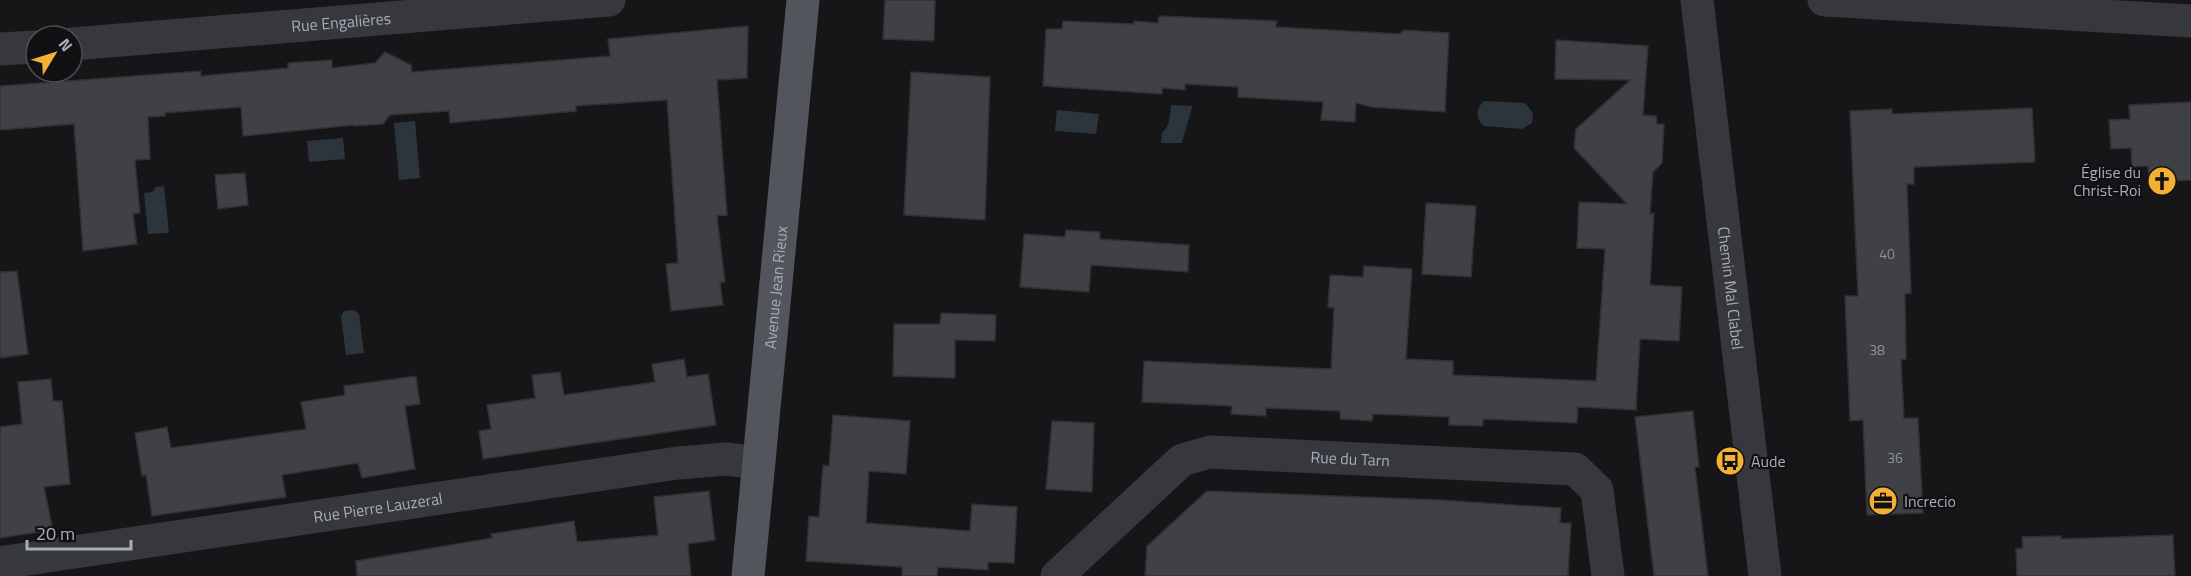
<svg xmlns="http://www.w3.org/2000/svg" width="2191" height="576" font-family="'Titillium Web',sans-serif">
	<style>
		.water { fill: #2c353c }
		.building { fill: #404145; stroke: #303034; stroke-width: 1.5 }
		.lines { fill: none; stroke-linecap: round; stroke-linejoin: round }
		.minor { stroke: #37383d; stroke-width: 33 }
		.major { stroke: #53555c; stroke-width: 33 }
		.labels { text-anchor: middle; stroke-width: 4.5; stroke-linejoin: round; paint-order: stroke }
		.number-label { font-size: 14px; fill: #8e929b }
		.street-label { font-size: 16px; fill: #a8adb8; stroke: #111113 }
		.poi-label { font-size: 16px; fill: #a8adb8; stroke: #111113; text-anchor: start }
	</style>
	<rect width="100%" height="100%" fill="#161618"/>
	<path class="water" d="M1484 101 1525 103 1533 113 1532 123 1522 129 1484 126C1475 119 1476 108 1484 101Z
		M1171 105 1192 106V108L1182 142 1181 143H1161L1162 133C1170 127 1170 115 1171 105Z
		M1057 110 1099 114 1096 134 1055 131Z
		M415 121 420 178 399 180 394 123Z
		M343 138 345 159 309 162 307 141Z
		M164 186 169 233 148 234 144 193 152 192 156 187Z
		M354 310 359 314 364 353 346 355 341 317 344 311Z"/>
	<path class="building" d="M885 0H935L934 41 883 39Z
		M1159 16 1277 21 1276 27 1400 34 1404 30 1449 33 1445 112 1371 107 1356 103 1355 122 1321 120 1323 102 1238 97V87L1185 84V90L1162 88V94L1043 86 1046 29H1062L1063 21 1134 24V21L1158 23Z
		M748 26 747 78 717 80 727 215 717 216 725 282H720L723 305 671 311 666 264 678 263 667 100 576 106V111L450 123 449 111 390 115 383 124 354 126V125L243 136 241 107 165 113V116L148 117 150 159 135 160 140 213 133 214 137 244 83 251 74 124 0 130V86L201 71V76L288 68V63L332 60V68L375 63 385 52 411 65 412 72 610 56 608 39Z
		M1556 40 1648 46 1643 115 1656 116 1657 124H1664L1662 163 1653 172 1650 214 1654 213 1650 285 1682 287 1679 341 1640 339 1636 410 1578 407 1577 423 1483 419V426L1449 425V417L1373 414 1372 421 1358 420 1340 419V411L1266 408V416L1231 414 1232 406 1142 402 1144 361 1331 369 1334 308 1328 307 1330 275 1363 277 1364 266 1412 269 1406 359 1453 361V375L1596 381 1605 249 1577 248 1579 202 1627 204 1574 148 1576 129 1630 80 1555 79Z
		M911 72 990 77 985 220 904 215Z
		M2191 102V180L2149 182 2148 166 2132 167 2131 148 2111 149 2109 120 2130 119 2129 105Z
		M2032 108 2035 162 1914 167V184H1907L1911 293 1905 294 1906 359 1901 360 1904 418H1918L1923 513 1867 515 1863 420 1850 421 1845 296H1858L1850 111 1892 109V114Z
		M245 173 248 205 218 209 215 175Z
		M1426 203 1476 206 1471 277 1422 274Z
		M1066 230 1100 232V239L1189 245 1188 272 1091 265 1089 292 1020 287 1024 234 1065 237Z
		M17 271 28 354 0 358V272Z
		M941 313 996 315 995 341 955 340V378L893 376 894 324H940Z
		M684 359 687 377 708 374 716 425 483 459 479 431 491 429 487 405 535 398 532 375 560 372 564 395 655 382 652 364Z
		M416 376 420 404 405 406 415 469 362 478 358 463 282 475 286 497 152 516 146 475 142 476 135 433 167 427 171 448 306 429 301 402 345 395 344 386Z
		M51 379 53 401H62L70 484 44 487 53 530 0 538V427L22 424 18 382Z
		M1693 411 1699 467H1695L1708 576H1654L1635 417Z
		M833 415 910 421 906 474 869 471 866 523 970 531 972 504 1017 507 1014 563 988 562V570L938 567 937 576H902V567L806 561 809 516 819 517 823 465 829 466Z
		M1052 421 1094 423 1092 492 1046 489Z
		M709 491 715 540 688 544 691 576H357L356 561 492 538 491 534 574 521 577 542 658 535 654 497Z
		M1207 491 1440 500 1561 508 1560 523H1571L1568 576H1145L1147 546Z
		M2173 535 2175 576H2017L2016 549 2023 548 2022 537 2061 536V539Z"/>
	<g class="lines">
		<g class="minor">
			<path id="s1" d="M1697 0 1765 576"/>
			<path d="M1824 0 2191 21"/>
			<path id="s2" d="M72 44 609 0"/>
			<path d="M0 49 36 47"/>
			<path id="s3" d="M0 563 678 463 726 459 759 463"/>
			<path id="s4" d="M1057 576 1182 460 1210 452 1575 469 1597 490 1608 576"/>
		</g>
		<path class="major" id="s5" d="M748 576 803 0"/>
	</g>
	<defs>
		<g id="church-disc" transform="scale(1.5)"><circle r="9.5" fill="#f2b134" stroke="#111113"/><path d="M-1.2-6h2.4v3.5h3.3v2.4h-3.3V6h-2.4V-.1h-3.3v-2.4h3.3Z" fill="#111"/></g>
		<g id="bus-disc" transform="scale(1.5)"><circle r="9.5" fill="#f2b134" stroke="#111113"/><path d="M-5-6H5V4H4V6H2V4H-2V6H-4V4H-5ZM-3.5-4V0h7V-4ZM-3.5 1.2v1.5H-2V1.2ZM2 1.2v1.5H3.5V1.2Z" fill="#111"/></g>
		<g id="office-disc" transform="scale(1.5)"><circle r="9.5" fill="#f2b134" stroke="#111113"/><path d="M-6-3h4V-5.5h4V-3h4V5H-6ZM-1-4.5V-3h2v-1.5ZM-6 0V1H6V0Z" fill="#111"/></g>
	</defs>
	<g fill-rule="evenodd">
		<use href="#church-disc" x="2162" y="181"/>
		<use href="#bus-disc" x="1730" y="461"/>
		<use href="#office-disc" x="1883" y="501"/>
	</g>
	<g class="labels">
		<g class="number-label">
			<text x="1887" y="259">40</text>
			<text x="1877" y="355">38</text>
			<text x="1895" y="463">36</text>
		</g>
		<g class="street-label">
			<text dy="6" stroke="none"><textPath href="#s2" startOffset="270">Rue Engalières</textPath></text>
			<text dy="6" stroke="none"><textPath href="#s5" startOffset="290">Avenue Jean Rieux</textPath></text>
			<text dy="6" stroke="none"><textPath href="#s1" startOffset="290">Chemin Mal Clabel</textPath></text>
			<text dy="6" stroke="none"><textPath href="#s4" startOffset="340">Rue du Tarn</textPath></text>
			<text dy="6" stroke="none"><textPath href="#s3" startOffset="382">Rue Pierre Lauzeral</textPath></text>
		</g>
		<g class="poi-label">
			<text x="2141" y="178" text-anchor="end">Église du<tspan x="2141" dy="18">Christ-Roi</tspan></text>
			<text x="1751" y="467">Aude</text>
			<text x="1904" y="507">Increcio</text>
		</g>
	</g>
	<g transform="translate(54 54) rotate(52)"><circle r="28" fill="#111113" stroke="#4d4f55" stroke-width="1.5"/>
	<path d="M0-4.5L10 22L0 15L-10 22Z" fill="#f2b134"/>
	<text y="-9" font-size="16" font-weight="bold" text-anchor="middle" fill="#a8adb8">N</text>
	</g>
	<path d="M27 540v9h104v-9" fill="none" stroke="#a8adb8" stroke-width="3"/>
	<text x="36" y="540" font-size="18" fill="#a8adb8" stroke="#111113" stroke-width="4.5" paint-order="stroke">20 m</text>
</svg>
